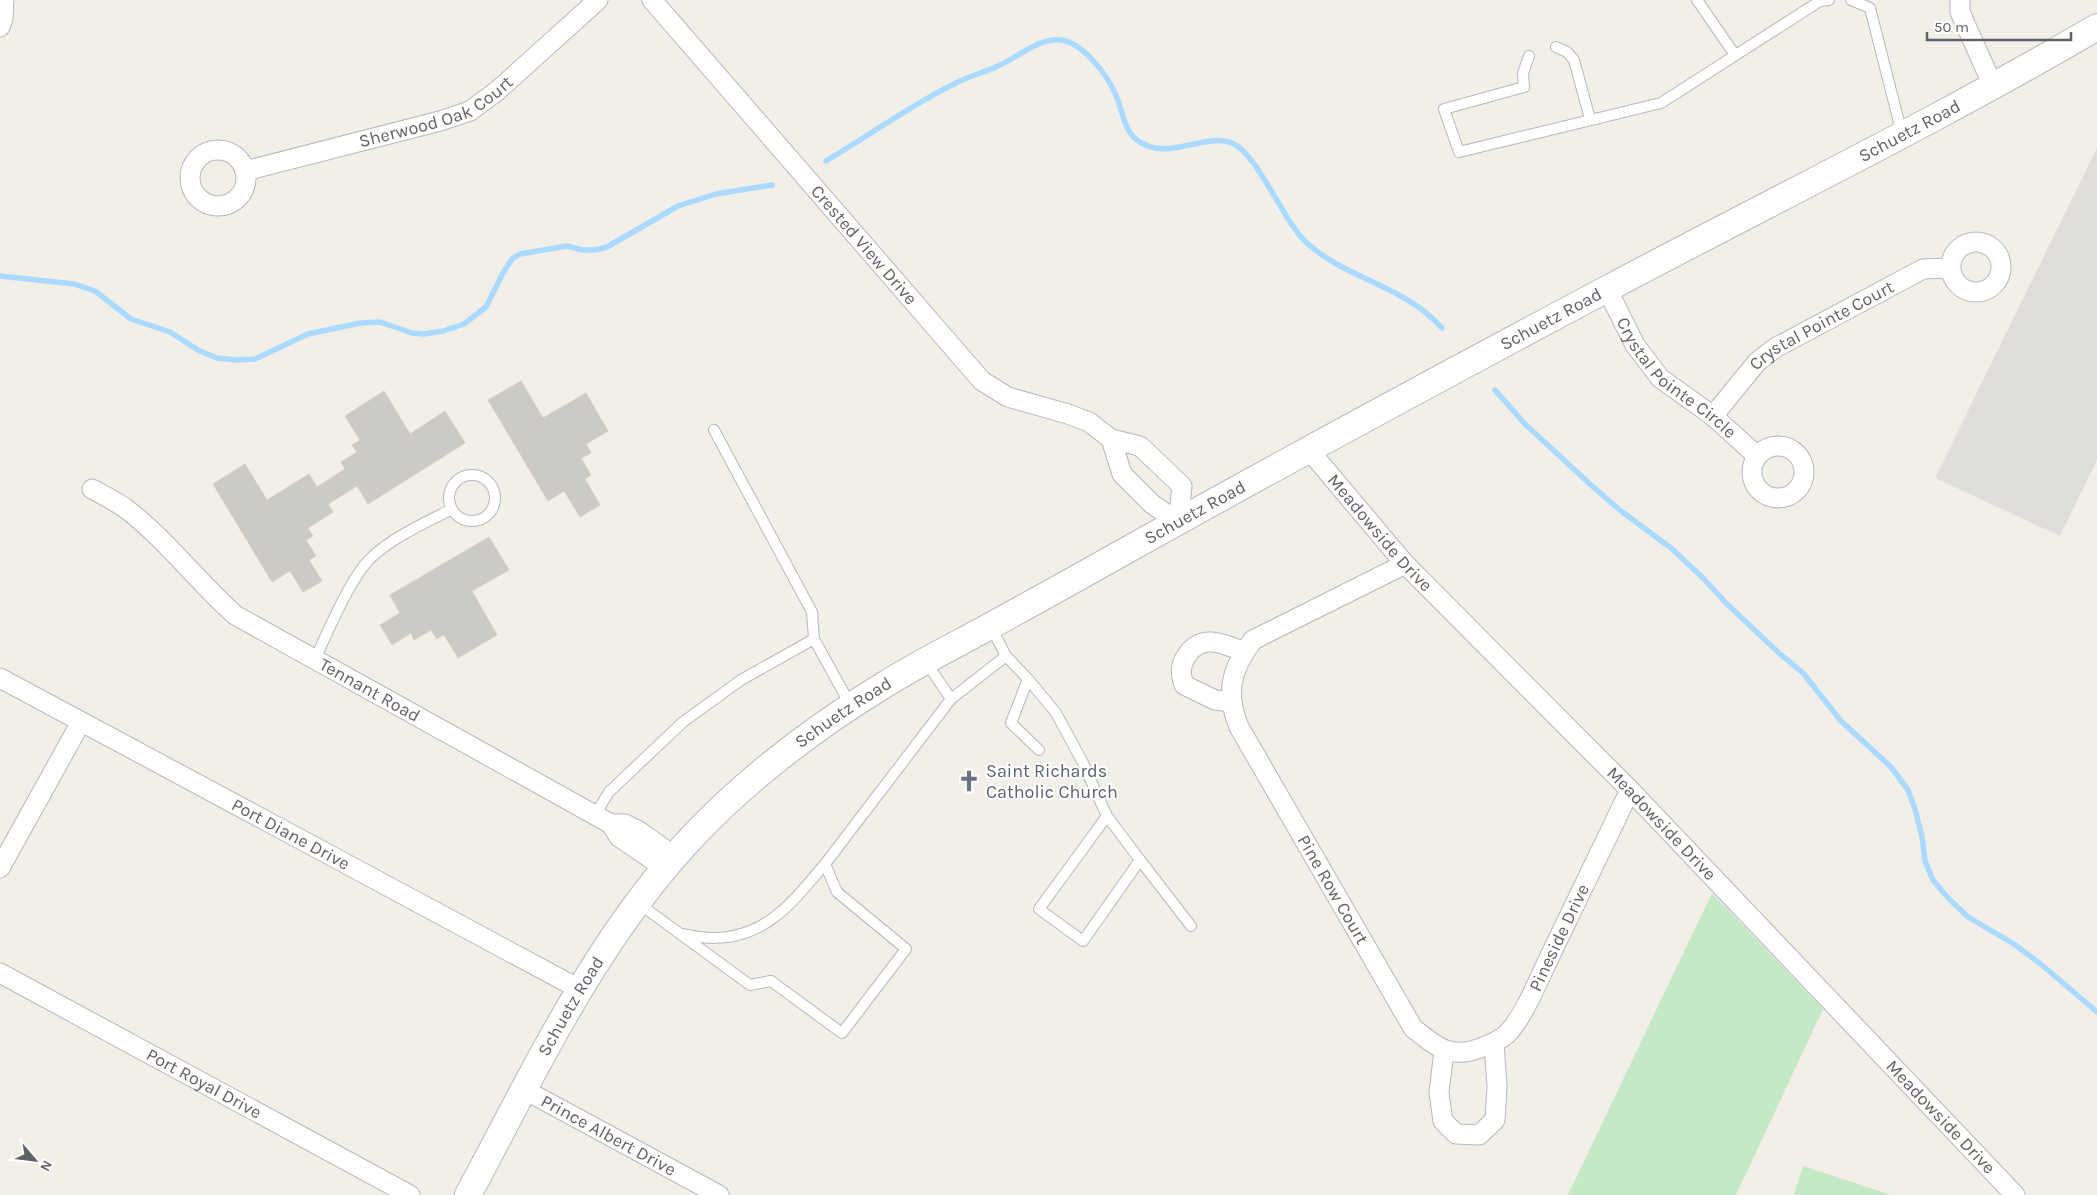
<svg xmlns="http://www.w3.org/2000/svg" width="2097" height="1195" font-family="Karla,sans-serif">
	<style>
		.industrial { fill: #e0deda }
		.green { fill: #c5e8c5 }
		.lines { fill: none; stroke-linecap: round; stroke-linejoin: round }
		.stream { stroke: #aadaff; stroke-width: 5.5 }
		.building { fill: #cccac5; stroke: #d6d1c6 }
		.service-casing { stroke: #b5b8bc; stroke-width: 12 }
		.minor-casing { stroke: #b5b8bc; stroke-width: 21 }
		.secondary-casing { stroke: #b6babf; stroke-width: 28 }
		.service { stroke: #fff; stroke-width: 10 }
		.minor { stroke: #fff; stroke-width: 19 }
		.secondary { stroke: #fff; stroke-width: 26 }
		.labels { text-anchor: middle; stroke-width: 4; stroke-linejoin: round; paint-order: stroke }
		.street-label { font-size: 18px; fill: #5f6368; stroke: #fff }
		.worship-label { font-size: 18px; fill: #5b616d; stroke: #fff; text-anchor: start }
	</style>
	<rect width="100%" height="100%" fill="#f1efe8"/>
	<path class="industrial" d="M2097 148V460L2060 536 1935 478Z"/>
	<path class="green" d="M1712 893 1823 1009 1736 1195H1568Z
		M1803 1166 1891 1195H1794Z"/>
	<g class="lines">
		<path class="stream" d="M826 161C870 135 912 104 958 82 971 76 985 72 998 66 1014 59 1036 41 1054 40 1081 37 1109 77 1117 98 1123 113 1124 130 1137 140 1166 163 1205 132 1232 143 1258 154 1282 220 1307 243 1346 279 1404 285 1442 328
			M0 276 74 284 95 291 131 319 170 332 198 350 217 358 236 360 255 359 308 334 360 323 380 322 412 333 424 334 443 331 464 324 486 307 503 273 512 259 520 254 567 246 582 250H595L607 247 678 206 716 194 772 185
			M1495 390 1525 424 1591 485 1621 511 1671 548 1701 576 1727 604 1779 653 1803 673 1841 721 1891 767 1908 790 1915 809 1922 837 1925 861 1933 880 1948 898 1968 917 2014 944 2043 966 2097 1012"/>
	</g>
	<path class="building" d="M521 381 543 418 586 393 608 431 586 444 591 453 581 458 591 475 585 479 600 505 580 517 564 491 548 501 488 400Z
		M384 391 410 434 445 411 465 443 368 504 357 486 328 504 333 512 308 528 313 536 306 540 316 556 309 560 322 581 303 592 290 571 272 582 213 484 245 464 267 500 309 474 317 487 345 469 341 462 357 452 352 445 360 440 345 416Z
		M489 537 509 570 472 591 497 635 458 658 444 635 437 639 431 630 414 640 411 633 392 645 380 625 400 613 390 595Z"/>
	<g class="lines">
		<g class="service-casing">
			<path id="service" d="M1697 0 1735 55
				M1851 0 1870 8 1902 134
				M1556 47 1567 52 1574 60 1590 119
				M1529 56 1523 73 1524 87 1444 109 1459 152 1661 103 1820 1 1829 0
				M714 430 812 612 814 639
				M449 498a23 23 0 1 1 46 0a23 23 0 1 1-46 0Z
				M991 627 1006 656 1028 679 1056 713 1082 761 1107 816 1140 860 1083 941 1039 909 1107 816
				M315 659C328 632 351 575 373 556 395 536 425 523 452 509
				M926 662 951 699
				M1028 679 1011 723 1039 750
				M595 815 609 792 683 722 741 680 814 639 851 706
				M1140 860 1191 926
				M638 903 750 985 771 981 842 1033 906 949 837 892 825 864 951 699 1006 656
				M682 934C692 936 703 938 713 938 767 938 793 901 825 864"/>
		</g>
		<g class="minor-casing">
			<g id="minor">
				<path id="s1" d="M652 0 982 381 1008 397 1068 414 1089 422 1111 439 1122 474 1152 504 1178 522 1182 486 1140 446 1111 439"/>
				<path d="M1960 0V12L1993 86"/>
				<path d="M0 27 3 19 4 0"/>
				<circle cx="218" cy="178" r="28"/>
				<path id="s2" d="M245 171 440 121 470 111 497 91 598 0"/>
				<circle cx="1976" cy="267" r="25"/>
				<path id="s3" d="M1607 289 1635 345 1660 378 1713 416 1757 456"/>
				<path id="s4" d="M1713 416 1757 362 1775 348 1923 269 1950 268"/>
				<circle cx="1778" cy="472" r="26"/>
				<path id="s5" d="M1309 450 1405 564 1630 790 2015 1195"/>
				<path id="s6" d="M92 489C103 495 115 501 125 508 166 539 197 581 235 615L611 824 619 837 665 868"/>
				<path id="s7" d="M1405 564 1253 640C1231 669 1225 693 1239 727L1413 1028C1438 1048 1451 1060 1483 1047 1491 1044 1500 1040 1507 1034 1523 1018 1539 979 1549 958 1576 902 1603 846 1630 790"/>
				<path id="s8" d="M0 678 581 990"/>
				<path d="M1232 702 1215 700 1184 685C1180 673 1180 665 1187 655 1202 633 1224 644 1244 652"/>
				<path d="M611 824H625L639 831 674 856"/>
				<path d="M0 868 81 722"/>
				<path id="s9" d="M0 973 410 1195"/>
				<path d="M1444 1050 1439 1093 1443 1121 1456 1134 1479 1135 1495 1120 1497 1086 1494 1043"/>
				<path id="s10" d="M525 1090 719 1195"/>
			</g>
		</g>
		<g class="secondary-casing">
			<g id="secondary">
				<path id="s11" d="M468 1195C535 1070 599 933 698 831 753 774 817 726 884 685 919 663 956 645 992 625 1040 599 1088 572 1136 545 1292 458 1449 373 1607 289 1770 202 1937 121 2097 27"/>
			</g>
		</g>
		<use href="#service" class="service"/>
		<use href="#minor" class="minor"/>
		<use href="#secondary" class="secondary"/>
	</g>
	<defs>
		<g id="church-bare" transform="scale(1.725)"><path d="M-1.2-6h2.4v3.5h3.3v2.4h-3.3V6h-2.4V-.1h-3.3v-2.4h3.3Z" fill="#6b7280" stroke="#fff" stroke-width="2.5" paint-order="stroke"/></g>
	</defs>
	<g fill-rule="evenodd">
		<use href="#church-bare" x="969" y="781"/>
	</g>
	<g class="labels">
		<g class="street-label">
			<text dy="6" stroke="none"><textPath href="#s2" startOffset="201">Sherwood Oak Court</textPath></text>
			<text dy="6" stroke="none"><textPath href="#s11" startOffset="1835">Schuetz Road</textPath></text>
			<text dy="6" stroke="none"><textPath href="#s1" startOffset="324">Crested View Drive</textPath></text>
			<text dy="6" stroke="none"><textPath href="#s11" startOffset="1430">Schuetz Road</textPath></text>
			<text dy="6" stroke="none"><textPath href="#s4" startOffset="144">Crystal Pointe Court</textPath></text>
			<text dy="6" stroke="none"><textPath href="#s3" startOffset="115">Crystal Pointe Circle</textPath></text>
			<text dy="6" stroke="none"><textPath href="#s11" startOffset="1025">Schuetz Road</textPath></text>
			<text dy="6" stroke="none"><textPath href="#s5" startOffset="109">Meadowside Drive</textPath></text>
			<text dy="6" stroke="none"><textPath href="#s6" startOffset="346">Tennant Road</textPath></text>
			<text dy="6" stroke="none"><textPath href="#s11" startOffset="620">Schuetz Road</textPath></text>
			<text dy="6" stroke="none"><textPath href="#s5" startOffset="514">Meadowside Drive</textPath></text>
			<text dy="6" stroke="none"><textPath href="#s8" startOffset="330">Port Diane Drive</textPath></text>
			<text dy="6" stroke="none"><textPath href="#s7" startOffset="451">Pine Row Court</textPath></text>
			<text dy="6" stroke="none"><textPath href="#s7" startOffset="826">Pineside Drive</textPath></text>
			<text dy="6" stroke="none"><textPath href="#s11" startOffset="215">Schuetz Road</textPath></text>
			<text dy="6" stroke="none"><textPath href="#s9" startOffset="232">Port Royal Drive</textPath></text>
			<text dy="6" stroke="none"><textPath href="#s5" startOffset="919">Meadowside Drive</textPath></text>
			<text dy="6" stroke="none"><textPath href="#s10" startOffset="95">Prince Albert Drive</textPath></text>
		</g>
		<g class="worship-label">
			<text x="986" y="777">Saint Richards<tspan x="986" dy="21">Catholic Church</tspan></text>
		</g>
	</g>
	<g transform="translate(35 1160) rotate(118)" stroke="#ffffff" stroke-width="4" paint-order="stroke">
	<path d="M0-4L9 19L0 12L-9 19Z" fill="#5f6368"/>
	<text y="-8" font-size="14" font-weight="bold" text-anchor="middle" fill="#5f6368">N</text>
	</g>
	<path d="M1927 32v8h144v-8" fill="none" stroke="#5f6368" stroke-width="2.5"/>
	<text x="1934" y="32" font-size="15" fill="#5f6368" stroke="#ffffff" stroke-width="4" paint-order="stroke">50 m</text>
</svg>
